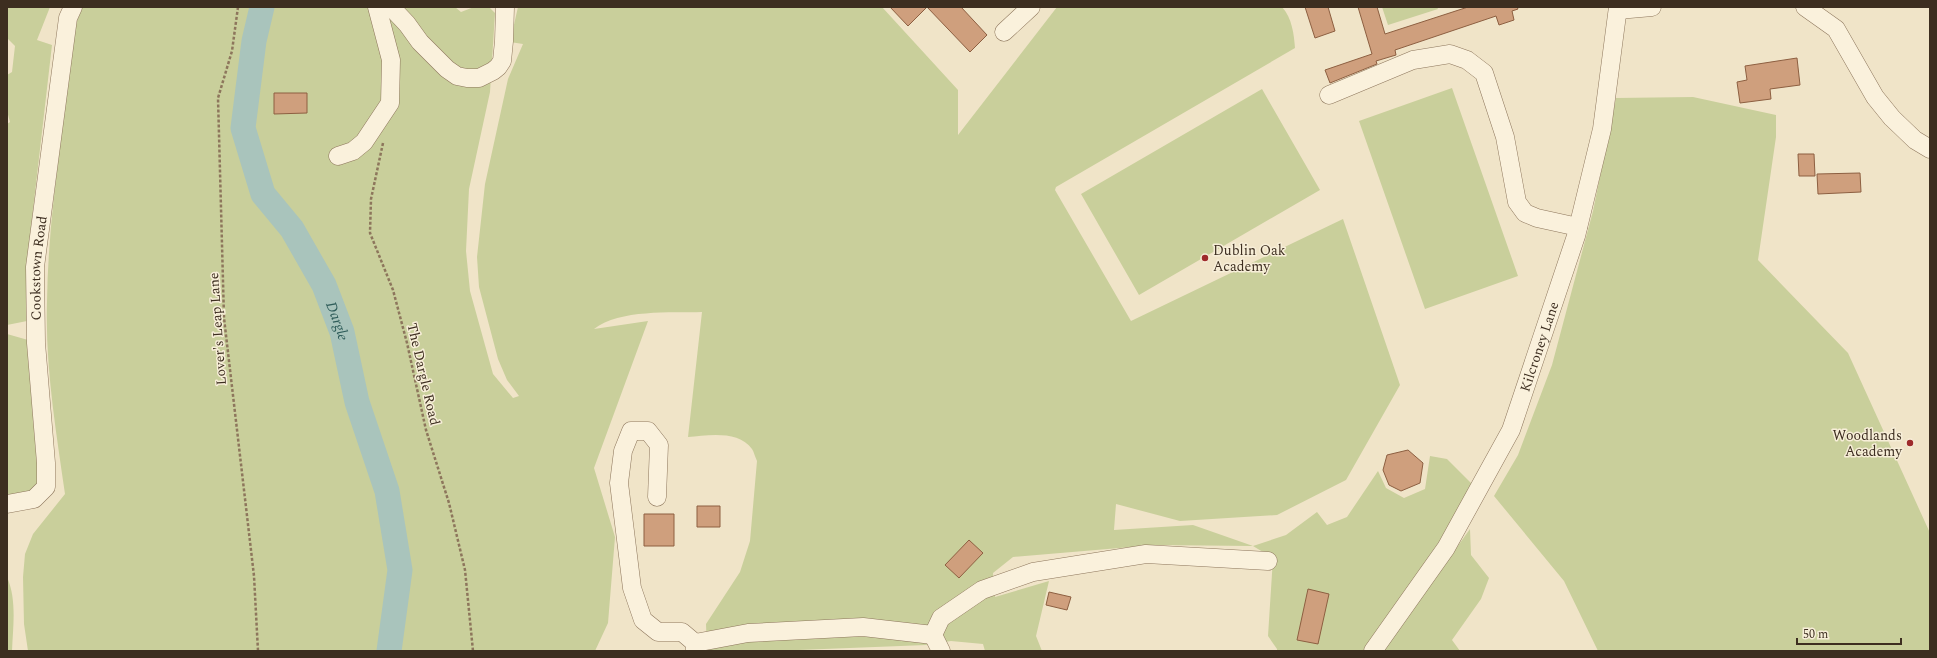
<svg xmlns="http://www.w3.org/2000/svg" width="1937" height="658" font-family="Spectral,serif">
	<style>
		.green { fill: #c9cf9b }
		.lines { fill: none; stroke-linecap: round; stroke-linejoin: round }
		.river { stroke: #a9c4bc; stroke-width: 25 }
		.building { fill: #cf9f7d; stroke: #8d5f41 }
		.minor-casing { stroke: #8d765c; stroke-width: 19 }
		.path { stroke: #8d765c; stroke-width: 2.5; stroke-dasharray: 3 2; stroke-linecap: butt }
		.minor { stroke: #faf1dc; stroke-width: 18 }
		.poi-dot { fill: #9e2a2b; stroke: #f7eed8; stroke-width: 1.5 }
		.labels { text-anchor: middle; stroke-width: 3; stroke-linejoin: round; paint-order: stroke }
		.poi-label { font-size: 14px; fill: #3d2e20; stroke: #f7eed8; text-anchor: start }
		.street-label { font-size: 14px; fill: #3d2e20; stroke: #f7eed8 }
		.water-label { font-size: 15px; font-style: italic; fill: #2f5d5a; stroke: #f7eed8 }
	</style>
	<rect width="100%" height="100%" fill="#f0e4c8"/>
	<path class="green" d="M7 7H50L37 40 52 45 27 262V321L7 325V124L10 122 7 111V75L12 72 15 46 7 38Z
		M82 7H455L461 12 474 7H489L495 13 490 92 469 189 466 251 470 291 493 374 513 398 519 396 507 380 498 359 479 287 477 257 485 184 508 79 523 44 510 42 518 7H882L958 90V135L1057 7H1282C1292 18 1294 34 1295 48L1056 187 1055 190 1131 321 1343 219 1400 385 1346 480 1277 515 1180 521 1116 504 1114 530 1193 525 1253 546 1286 535 1317 512 1327 525 1347 517 1378 471 1386 488 1404 498 1425 489 1430 456 1447 459 1476 488 1364 651H1277V649L1268 636 1273 558 1253 546 1155 545 1013 557 993 573 995 597 1049 581 1036 636 1042 651H985L983 644 951 641 926 645 773 651H707L706 624 740 572 750 541 757 461C755 457 754 452 752 449 739 430 708 435 688 437L702 312C670 313 620 309 594 329L648 321 594 468 615 537 608 623 595 651H28L24 624 23 577 25 554 33 534 65 494C56 431 45 366 47 302 48 212 65 120 74 30Z
		M1382 7H1437L1438 9 1388 25Z
		M1452 88 1518 276 1425 309 1359 121Z
		M1262 89 1320 190 1139 295 1081 194Z
		M1693 97 1776 115V137L1758 260 1848 353 1930 533V651H1598L1564 581 1494 496 1518 455 1552 365 1593 211 1616 98Z
		M7 334 28 340 36 452 43 493 7 508Z
		M1470 529 1471 555 1489 578 1481 599 1452 640 1460 651H1382Z
		M7 577C17 600 13 626 12 651H7Z"/>
	<g class="lines">
		<path class="river" id="s1" d="M262 7 254 41 243 128 263 194 292 229 324 285 342 332 357 402 387 491 400 570 389 651"/>
	</g>
	<path class="building" d="M890 7H961L987 35 970 52 927 7 908 26Z
		M1305 7H1328L1335 31 1315 38Z
		M1358 7H1377L1385 34 1468 7H1517L1518 9 1512 11 1514 20 1499 25 1496 16 1395 50 1396 55 1376 61 1377 64 1330 83 1325 70 1372 54Z
		M1797 58 1800 85 1770 89 1771 99 1740 103 1737 82 1747 80 1745 66Z
		M274 93H307V113L274 114Z
		M1798 154H1814L1815 176H1799Z
		M1860 173 1861 192 1818 194 1817 174Z
		M1408 450 1423 463 1420 483 1401 491 1389 485 1383 470 1387 455Z
		M697 506H720V527H697Z
		M644 514H674V546H644Z
		M969 540 983 553 959 578 945 565Z
		M1308 589 1329 594 1318 644 1297 640Z
		M1049 592 1071 597 1067 610 1046 605Z"/>
	<g class="lines">
		<g class="minor-casing">
			<g id="minor">
				<path d="M391 7 407 24 420 42 447 69 457 76 467 78H479L493 71 498 67 502 61 504 41 505 7"/>
				<path d="M1805 7 1836 29 1875 97 1892 118 1915 140 1930 149"/>
				<path d="M1618 10 1652 7"/>
				<path d="M1004 32 1031 7"/>
				<path d="M1329 95 1413 60 1450 54 1467 60 1484 73 1505 137 1517 202 1525 213 1537 218 1578 227"/>
				<path d="M338 156 353 151 364 142 390 103 391 60 377 7"/>
				<path d="M657 497 659 445 648 431H631L623 451 619 483 632 588 643 620 658 632H682L695 643V651"/>
				<path id="s2" d="M7 504 34 499 46 487V463L36 343 35 267 68 18 73 7"/>
				<path d="M695 643 748 633 863 627 933 635"/>
				<path d="M941 651 933 635 941 618 982 590 1033 572 1146 554 1268 561"/>
				<path id="s3" d="M1373 651 1446 548 1511 430 1576 236 1602 129 1618 7"/>
			</g>
		</g>
		<path class="path" d="M238 7 232 51 218 98 224 318 254 576 258 651
			M383 143 371 199 370 233 393 290 407 343 426 430 449 503 465 570 473 651"/>
		<use href="#minor" class="minor"/>
	</g>
	<g class="poi-dot">
		<circle cx="1205" cy="258" r="4"/>
		<circle cx="1910" cy="443" r="4"/>
	</g>
	<g class="labels">
		<g class="poi-label">
			<text x="1213" y="255">Dublin Oak<tspan x="1213" dy="16">Academy</tspan></text>
			<text x="1902" y="440" text-anchor="end">Woodlands<tspan x="1902" dy="16">Academy</tspan></text>
		</g>
		<g class="street-label">
			<text dy="5" stroke="none"><textPath href="#s2" startOffset="264">Cookstown Road</textPath></text>
			<text transform="translate(217 329) rotate(-94)" y="5">Lover's Leap Lane</text>
			<text dy="5" stroke="none"><textPath href="#s3" startOffset="349">Kilcroney Lane</textPath></text>
			<text transform="translate(424 374) rotate(77)" y="5">The Dargle Road</text>
		</g>
		<g class="water-label">
			<text dy="5" stroke="none"><textPath href="#s1" startOffset="340">Dargle</textPath></text>
		</g>
	</g>
	<rect width="1937" height="658" fill="none" stroke="#3d2e20" stroke-width="16"/>
	<path d="M1797 638v6h104v-6" fill="none" stroke="#3d2e20" stroke-width="2"/>
	<text x="1803" y="638" font-size="12" fill="#3d2e20" stroke="#f7eed8" stroke-width="3" paint-order="stroke">50 m</text>
</svg>
